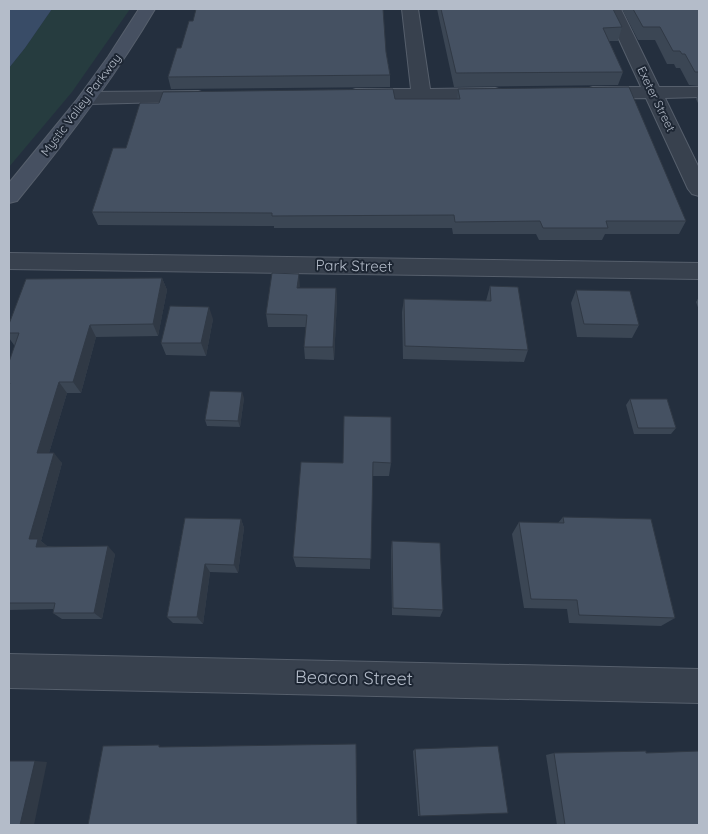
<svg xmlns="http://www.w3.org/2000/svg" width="708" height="834" font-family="Quicksand,sans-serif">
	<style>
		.green { fill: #263c3f }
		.water { fill: #394c67 }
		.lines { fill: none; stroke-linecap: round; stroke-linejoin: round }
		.minor-casing { stroke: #565f6c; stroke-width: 2 }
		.secondary-casing { stroke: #565f6c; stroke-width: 2 }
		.minor { fill: #38414e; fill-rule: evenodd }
		.secondary { fill: #465061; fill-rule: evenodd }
		.wall { fill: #3b4654 }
		.shaded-wall { fill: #303945 }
		.building { fill: #455162; stroke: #303945 }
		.labels { text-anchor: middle; stroke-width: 4; stroke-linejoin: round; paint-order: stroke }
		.far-street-label { font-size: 12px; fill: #b4bcc9; stroke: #1d2633 }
		.street-label { font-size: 15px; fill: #b4bcc9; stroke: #1d2633 }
		.near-street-label { font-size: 18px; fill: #b4bcc9; stroke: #1d2633 }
	</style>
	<rect width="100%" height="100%" fill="#242f3e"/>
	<path class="green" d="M52 9H130L72 92 9 167V68L25 48Z"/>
	<path class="water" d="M9 9H52L25 48 9 68Z"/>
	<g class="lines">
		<g class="minor-casing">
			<path id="minor" d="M402 9H418L430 89 495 88 502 90 504 94 502 98 495 100 356 101 349 99 347 95 349 91 356 89H411Z
				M605 9H621L659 87H699V97L665 98 699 168V196L692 194 688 189 646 98 593 99 586 97 584 93 586 89 593 87H641Z
				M198 91 205 93 207 97 205 101 89 104 82 102 80 98 82 94 89 92Z
				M9 253 699 263V279L9 269Z
				M9 654 699 669V703L9 688Z"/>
		</g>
		<g class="secondary-casing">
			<path id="secondary" d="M139 9H155C115 77 67 140 17 201L9 203V183L76 101 108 57Z"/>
		</g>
		<use href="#minor" class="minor"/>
		<use href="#secondary" class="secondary"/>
	</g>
	<path class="wall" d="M437 9H614L622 27 618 41H609L623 72 618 85 454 87Z
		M622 9H699V86L689 85 680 68H676L674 64H667L655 40H638Z
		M193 21 386 52 390 75V87L171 89 168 77Z
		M458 89 686 221 679 234H605L602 240H539L536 234H453L452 228H274V226L98 225 92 212 126 148 395 99H457Z
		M699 92V105L696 99Z
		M162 278 167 290 158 336 96 337 81 393H67L49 453 62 463 41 541 47 546 115 554 102 619H62L53 613V609L9 610V362L15 345H14L9 338V324Z
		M490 286 528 350 524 362 403 359 402 312 404 299 486 301Z
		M300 288H336L337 301 334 360 305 359 304 347 306 327H268L266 314Z
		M576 290 639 325 632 338 577 337 571 303Z
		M699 297V310L696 302Z
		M213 319 206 356 166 355 161 343Z
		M244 398 240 427 207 426 205 420Z
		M630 399 676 428 671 434H634L626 405Z
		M344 416 391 463 389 476H372L370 569 296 567 293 557 343 463Z
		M563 517 675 618 661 626 569 623 567 609 524 608 512 534 519 522 558 523Z
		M185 518 241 519 244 528 238 573 210 572 203 624 173 623 167 617Z
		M392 541 443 610 440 617 392 615 391 550Z
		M415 749 420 816H418L413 751Z
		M554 753H646L699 825H557L546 755Z"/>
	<path class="shaded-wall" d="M299 274 300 287 297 288Z
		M162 278 167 290 158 336 153 324Z
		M336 288 337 301 334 360 333 347Z
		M209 307 213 319 206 356 201 343Z
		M90 325 96 337 81 393 73 382Z
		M59 382 67 393 46 463 37 453Z
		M242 392 244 398 240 427 238 421Z
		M54 453 62 463 41 541 48 547H36L29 539Z
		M241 519 244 528 238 573 234 565Z
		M108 546 115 554 102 619 94 613Z
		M205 564 210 572 203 624 197 617Z
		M35 761 47 762 34 825H20Z"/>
	<path class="building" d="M196 9H383L386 52 390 75 168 77 177 48H181L189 21H193Z
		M441 9H613L622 27 603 28 623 72 456 73Z
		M633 9H699V72H695L685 54H682L680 51H673L660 27H643Z
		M629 87 686 221H606L608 228H543L540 221 455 222 454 215 272 216V213L92 212 113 148H126L140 103H159L163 92 393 89 395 99H460L458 89Z
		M272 273 299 274 297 288H336L333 347H304L307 315 266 314Z
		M162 278 153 324 90 325 73 382H59L37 453H54L29 539H38L36 547 108 546 94 613H53L55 603H9V385L10 383H9V362L19 333H9V324L26 279Z
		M490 286 518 287 528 350 405 346 404 299 491 301Z
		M576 290 630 291 639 325 584 324Z
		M170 306 209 307 201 343H161Z
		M210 391 242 392 238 421 205 420Z
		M630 399H667L676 428H638Z
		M344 416 391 417V463L373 462 371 559 293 557 301 462 343 463Z
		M563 517 651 519 675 618 579 615 577 600 531 599 519 522 564 523Z
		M185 518 241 519 234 565 205 564 197 617H167Z
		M392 541 440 543 443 610 393 608Z
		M356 744 357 825H88L103 746 159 745V747Z
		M498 746 508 813 420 816 415 749Z
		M646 751V753L699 751V825H565L554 753Z
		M9 761H35L20 825H9Z"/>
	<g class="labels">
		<g class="far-street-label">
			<text transform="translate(656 99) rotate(64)" y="4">Exeter Street</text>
			<text transform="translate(81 105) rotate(-53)" y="4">Mystic Valley Parkway</text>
		</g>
		<g class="street-label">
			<text transform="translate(354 266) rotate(1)" y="5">Park Street</text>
		</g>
		<g class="near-street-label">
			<text transform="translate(354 678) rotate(1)" y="6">Beacon Street</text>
		</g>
	</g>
	<rect width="708" height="834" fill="none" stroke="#b4bcc9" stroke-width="20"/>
</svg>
